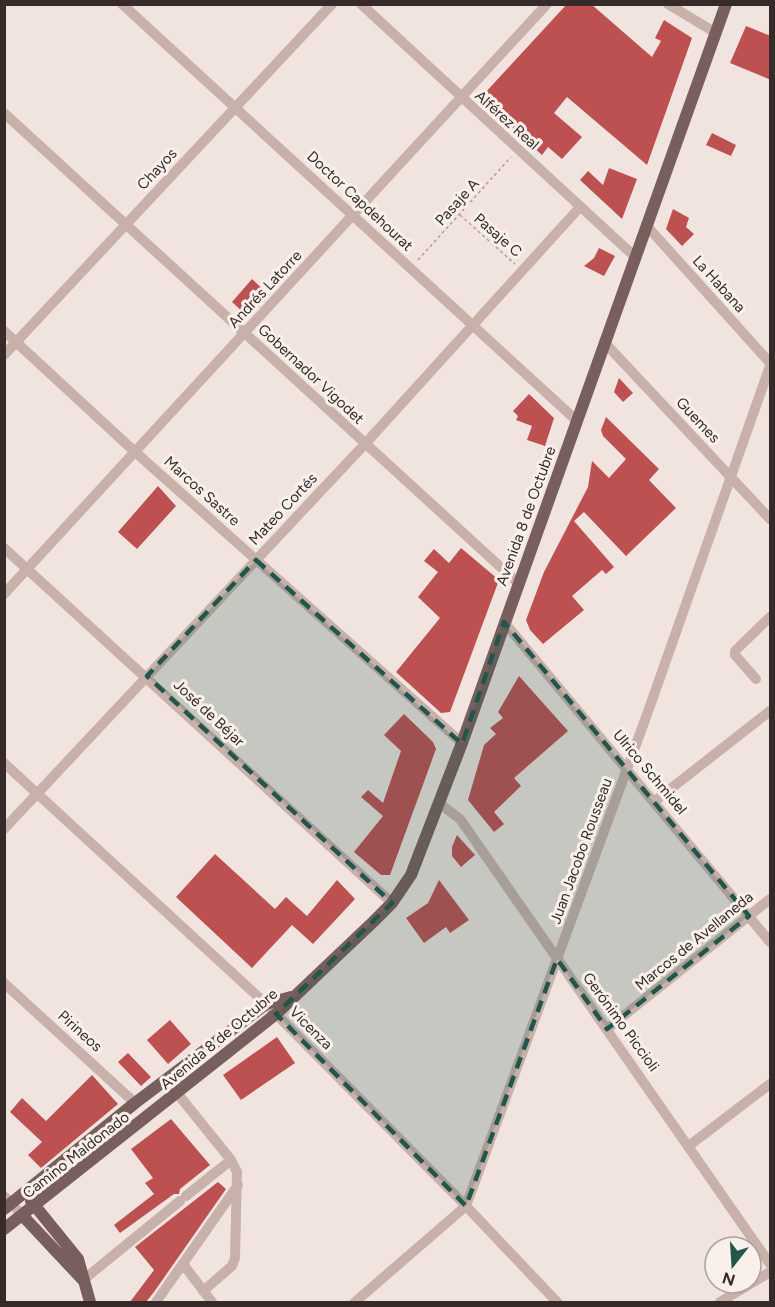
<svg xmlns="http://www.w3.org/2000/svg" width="775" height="1307" font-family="Figtree,sans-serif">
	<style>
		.building { fill: #bd5152 }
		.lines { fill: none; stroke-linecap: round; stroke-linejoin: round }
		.path { stroke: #b49b96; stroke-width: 1.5; stroke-dasharray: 3 3; stroke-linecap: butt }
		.minor { stroke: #c8b1ab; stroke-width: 10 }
		.major { stroke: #785e5c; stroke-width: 12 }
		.marked { fill: #22564c; fill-opacity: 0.2; stroke: #22564c; stroke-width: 4.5; stroke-dasharray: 12 8; stroke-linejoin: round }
		.labels { text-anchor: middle; stroke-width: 6; stroke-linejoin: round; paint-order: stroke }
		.street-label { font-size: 15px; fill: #372b2a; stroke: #f9efeb }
	</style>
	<rect width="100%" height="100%" fill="#f1e4df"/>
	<path class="building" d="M567 4H591L652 57 661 41 655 38 664 20 692 38 647 165 567 97 554 113 582 137 562 159 548 147 542 155 484 103V94Z
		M746 26 771 36V80L730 63Z
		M712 133 736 145 731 156 706 145Z
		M609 168 637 179 622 219 580 180 588 171 603 185Z
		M673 209 689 218 686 227 694 234 682 246 666 229Z
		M599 248 615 256 604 276 584 266 594 258Z
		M252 279 269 295 252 314H245L232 302Z
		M619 378 633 393 623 402 614 392Z
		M529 394 554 418 545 446 527 440 532 426 516 420 518 416 513 411Z
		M606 417 659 469 649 480 676 508 626 556 584 512 574 521 614 567 606 574 602 570 572 596 584 610 543 644 530 630 526 620 544 572 588 487 592 461 609 478 626 459 603 436 601 430Z
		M158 486 176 506 137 549 118 532Z
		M461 548 499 580 450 712 441 713 396 672 440 618 418 597 438 572 424 561 434 549 449 563Z
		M519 676 568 731 514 778 521 786 494 812 504 824 494 832 468 800 484 745 496 734 490 728 503 718 498 712Z
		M404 714 433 742 436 749 390 875H381L354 852 383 816 361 797 368 790 383 803 401 751 384 735Z
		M457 835 475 855 461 867 452 856V847Z
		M215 854 275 909 286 897 307 916 337 880 355 899 313 944 292 925 252 968 176 897Z
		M439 880 469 920 450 933 446 927 424 943 406 918 428 903Z
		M170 1020 191 1044 168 1064 147 1040Z
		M277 1037 295 1063 241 1100 223 1075Z
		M128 1053 151 1077 141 1086 118 1062Z
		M92 1075 118 1104 41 1168 28 1155 42 1142 10 1112 22 1098 46 1121Z
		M171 1119 210 1165 180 1189 179 1194H174L120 1233 114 1225 154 1194 145 1183 153 1178 131 1149Z
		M218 1182 226 1189 154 1292 146 1302H130L154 1270 135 1247Z"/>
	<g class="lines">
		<path class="path" d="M460 215 515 264
			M418 260 511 157"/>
		<path class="minor" d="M122 4 576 420
			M361 4 634 256
			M668 4 716 33
			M4 113 518 583
			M646 225 770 363
			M4 331 134 451 462 743
			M604 342 770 519
			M4 355 332 4
			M4 548 392 903
			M4 594 547 4
			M504 622 770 942
			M756 679 735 655V651L770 617
			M4 763 266 1004 466 1206 557 1302
			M655 801 770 711
			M440 804 460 819 770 1264
			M4 829 364 445 580 207
			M4 983 135 1103
			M607 1029 770 899
			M177 1093 231 1160 237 1172 235 1258 232 1266 203 1291
			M690 1145 770 1084
			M4 1196 22 1215
			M186 1196 231 1160
			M183 1264 212 1302
			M83 1280 180 1201
			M156 1302 238 1185
			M355 1302 466 1206 645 720 770 366
			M720 1302 770 1272"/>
		<path class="major" d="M31 1201 78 1259 90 1302
			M4 1209 135 1103 266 1004 291 997
			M22 1215 83 1280
			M4 1229 276 1014 373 922 392 903 411 875 462 743 726 4"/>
	</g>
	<path class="marked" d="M256 560 462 744 504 622 749 916 607 1029 557 959 466 1206 276 1014 392 903 147 676Z"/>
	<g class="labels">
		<g class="street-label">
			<text transform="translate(507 120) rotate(42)" y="5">Alférez Real</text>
			<text transform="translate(157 169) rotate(-47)" y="5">Chayos</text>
			<text transform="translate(360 201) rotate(43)" y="5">Doctor Capdehourat</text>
			<text transform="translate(457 202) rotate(-48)" y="5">Pasaje A</text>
			<text transform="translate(498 235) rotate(41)" y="5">Pasaje C</text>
			<text transform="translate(719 284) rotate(48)" y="5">La Habana</text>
			<text transform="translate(265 289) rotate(-47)" y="5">Andrés Latorre</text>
			<text transform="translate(311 374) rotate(43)" y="5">Gobernador Vigodet</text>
			<text transform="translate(698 420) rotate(47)" y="5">Guemes</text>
			<text transform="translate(202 491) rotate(42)" y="5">Marcos Sastre</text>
			<text transform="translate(283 509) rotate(-47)" y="5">Mateo Cortés</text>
			<text transform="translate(526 516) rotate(-70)" y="5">Avenida 8 de Octubre</text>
			<text transform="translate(209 713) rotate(43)" y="5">José de Béjar</text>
			<text transform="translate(650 772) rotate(50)" y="5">Ulrico Schmidel</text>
			<text transform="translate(581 851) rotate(-70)" y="5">Juan Jacobo Rousseau</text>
			<text transform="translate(694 941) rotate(-39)" y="5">Marcos de Avellaneda</text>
			<text transform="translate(621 1022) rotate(54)" y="5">Gerónimo Piccioli</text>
			<text transform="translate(311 1028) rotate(45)" y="5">Vicenza</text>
			<text transform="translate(80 1031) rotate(42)" y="5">Pirineos</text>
			<text transform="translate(219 1039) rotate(-40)" y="5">Avenida 8 de Octubre</text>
			<text transform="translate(76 1155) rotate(-38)" y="5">Camino Maldonado</text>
		</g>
	</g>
	<rect width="775" height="1307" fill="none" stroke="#372b2a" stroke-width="12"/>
	<g transform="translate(733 1265) rotate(197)"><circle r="28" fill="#f9efeb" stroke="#aba19e" stroke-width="1.5"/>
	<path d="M0-4.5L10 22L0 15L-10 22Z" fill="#22564c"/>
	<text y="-9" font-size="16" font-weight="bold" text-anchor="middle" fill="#372b2a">N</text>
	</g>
</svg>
